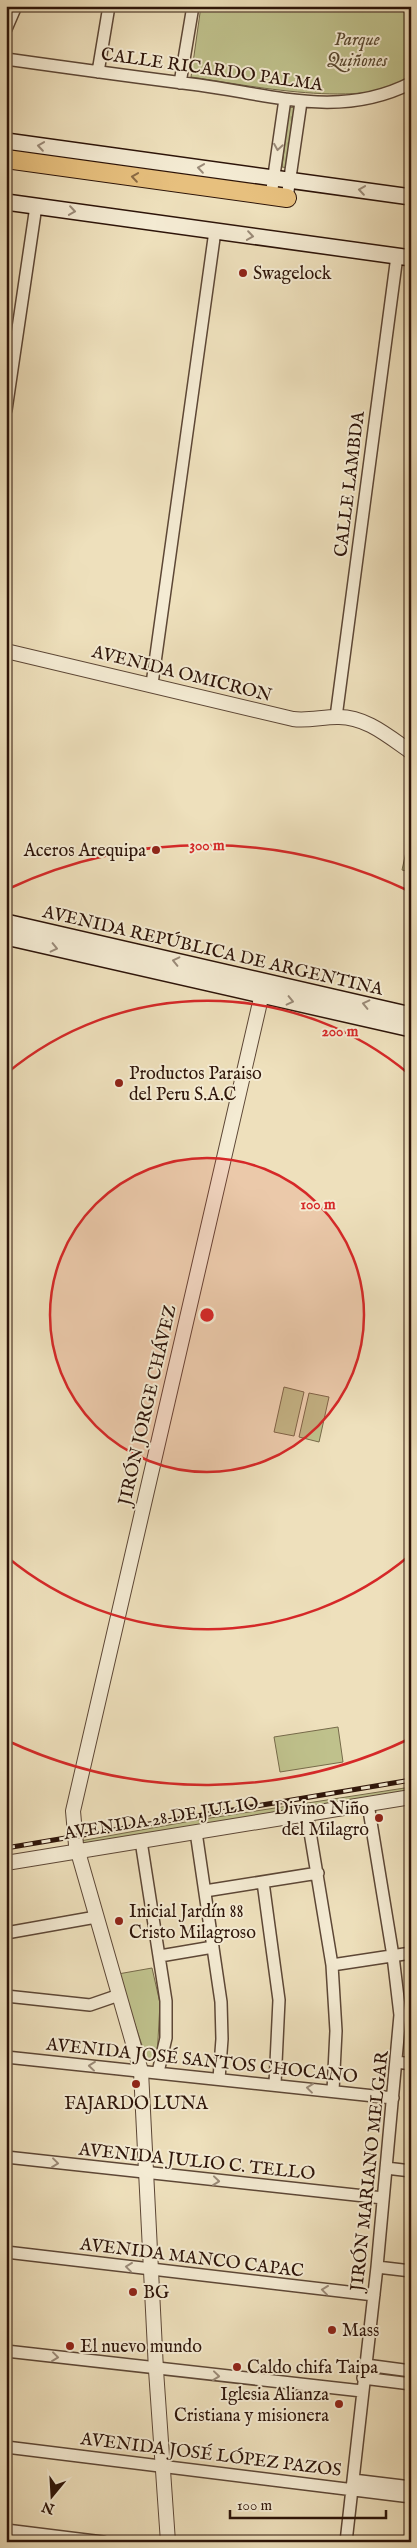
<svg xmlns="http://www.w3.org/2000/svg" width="417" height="2548" font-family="'IM FELL English',serif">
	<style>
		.grass { fill: url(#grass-tufts); stroke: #766a4a }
		.park { fill: #bfc18c; stroke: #766a4a }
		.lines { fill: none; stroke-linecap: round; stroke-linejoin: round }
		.minor-casing { stroke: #5d4736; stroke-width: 14 }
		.tertiary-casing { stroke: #5d4736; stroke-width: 16 }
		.secondary-casing { stroke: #2d1409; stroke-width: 18 }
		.primary-casing { stroke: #2d1409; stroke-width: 20 }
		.minor { stroke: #f4ebd3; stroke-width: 11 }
		.tertiary { stroke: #f4ebd3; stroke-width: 14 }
		.secondary { stroke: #f4ebd3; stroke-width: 15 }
		.primary { stroke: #e7c07e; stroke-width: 18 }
		.rail-casing { stroke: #2d1409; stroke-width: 5 }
		.rail { stroke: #f4ebd3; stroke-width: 3; stroke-dasharray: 9; stroke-linecap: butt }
		.oneway { stroke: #9a8a78 }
		.oneway2 { stroke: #8a6a44 }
		.ring { fill: none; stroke: #d62828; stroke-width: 2.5 }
		.poi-dot { fill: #8f2418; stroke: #f4ebd3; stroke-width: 2 }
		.labels { text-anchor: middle; stroke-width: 4; stroke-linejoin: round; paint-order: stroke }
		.park-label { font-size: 18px; font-style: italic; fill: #594830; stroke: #f4ebd3 }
		.street-label { font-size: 18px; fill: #2d1409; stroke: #f4ebd3 }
		.poi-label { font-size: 18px; fill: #2d1409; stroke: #f4ebd3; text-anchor: start }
		.centre { fill: #d62828; stroke: #f4ebd3; stroke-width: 2.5 }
		.ring-label { font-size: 15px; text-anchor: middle; font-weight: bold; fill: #d62828; stroke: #f4ebd3; stroke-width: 4; stroke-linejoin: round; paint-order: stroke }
	</style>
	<defs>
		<pattern id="grass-tufts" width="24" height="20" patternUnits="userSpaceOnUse" patternTransform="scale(1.25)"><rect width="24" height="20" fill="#bfc18c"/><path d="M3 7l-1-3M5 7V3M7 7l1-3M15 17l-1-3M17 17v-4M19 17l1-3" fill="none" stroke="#a4a577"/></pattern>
	</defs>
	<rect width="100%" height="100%" fill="#eee0bc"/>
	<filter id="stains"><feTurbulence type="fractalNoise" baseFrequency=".004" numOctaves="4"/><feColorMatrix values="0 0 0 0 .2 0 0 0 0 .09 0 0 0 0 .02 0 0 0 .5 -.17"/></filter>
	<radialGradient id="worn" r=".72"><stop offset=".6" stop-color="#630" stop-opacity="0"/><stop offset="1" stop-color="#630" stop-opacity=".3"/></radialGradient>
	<path class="grass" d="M289 107 295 108 288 168 282 167Z"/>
	<path class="park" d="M201 6H411V76C372 112 242 84 191 77Z
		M411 829V872L402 870Z
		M284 1387 304 1392 294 1436 274 1432Z
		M309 1393 329 1397 319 1442 299 1437Z
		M338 1727 343 1762 280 1772 274 1737Z
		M411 1787V1793L81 1845 80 1841 191 1821Z
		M152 1968 160 2003 157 2058 147 2060 118 1974Z"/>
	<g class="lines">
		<g class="minor-casing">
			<path id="minor" d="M6 29 16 6
				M6 59C70 68 135 77 199 85 272 95 341 119 411 83
				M98 72 109 6
				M180 83 193 6
				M271 196 285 99
				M287 198 301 102
				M6 410 36 206
				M152 684 215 231
				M336 717 397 256
				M307 1814 332 1965 336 2031 333 2091
				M196 1832 221 2002 222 2039 219 2079
				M141 1841 166 2001V2038L158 2072
				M263 1882 279 2000 275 2084
				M205 1891 318 1873
				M6 1933 96 1917
				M160 1956 213 1947
				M332 1965 411 1953
				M6 1996 90 2005 119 1995
				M6 2057 393 2098
				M397 2062 411 2064
				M6 2157 383 2198
				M386 2168 411 2171
				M6 2252 374 2295
				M377 2267 411 2271
				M6 2351 362 2391
				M366 2365 411 2371
				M363 2378 411 2384
				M6 2447 411 2497
				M353 2480 411 2487
				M6 2530 103 2542
				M346 2542 377 2267 400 2015 393 1956 368 1804"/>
		</g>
		<g class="tertiary-casing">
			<path id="tertiary" d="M6 651 293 719C308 721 322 717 337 717 365 716 388 736 411 752
				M6 1863 411 1797
				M168 2542 156 2370 141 2071 76 1845 73 1811 264 985"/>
		</g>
		<g class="secondary-casing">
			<path id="secondary" d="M6 141 411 197
				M6 202 411 258
				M6 922 411 1015
				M6 937 411 1029"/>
		</g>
		<g class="primary-casing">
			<path id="primary" d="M6 159 287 198"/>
		</g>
		<use href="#minor" class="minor"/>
		<use href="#tertiary" class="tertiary"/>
		<use href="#secondary" class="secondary"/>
		<use href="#primary" class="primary"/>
		<g class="rail-casing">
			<path id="rail" d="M6 1848 411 1780"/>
		</g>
		<use href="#rail" class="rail"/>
	</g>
	<defs><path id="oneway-chevron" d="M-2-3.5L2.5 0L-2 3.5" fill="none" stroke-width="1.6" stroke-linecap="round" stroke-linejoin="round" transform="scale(1.25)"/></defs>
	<g class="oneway">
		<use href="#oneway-chevron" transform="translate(41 146) rotate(-172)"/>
		<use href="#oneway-chevron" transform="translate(278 147) rotate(99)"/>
		<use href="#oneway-chevron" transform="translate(201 168) rotate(-172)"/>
		<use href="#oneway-chevron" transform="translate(362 190) rotate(-172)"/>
		<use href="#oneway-chevron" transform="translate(72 211) rotate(8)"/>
		<use href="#oneway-chevron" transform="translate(250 236) rotate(8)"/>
		<use href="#oneway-chevron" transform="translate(54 948) rotate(13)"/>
		<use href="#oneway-chevron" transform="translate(176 961) rotate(-167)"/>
		<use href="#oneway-chevron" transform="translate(290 1001) rotate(13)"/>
		<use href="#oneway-chevron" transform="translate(366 1004) rotate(-167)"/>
		<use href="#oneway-chevron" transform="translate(92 2066) rotate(-174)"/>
		<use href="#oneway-chevron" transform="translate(310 2088) rotate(-173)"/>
		<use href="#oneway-chevron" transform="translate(55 2163) rotate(7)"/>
		<use href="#oneway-chevron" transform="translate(216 2181) rotate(6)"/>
		<use href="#oneway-chevron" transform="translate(129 2267) rotate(-173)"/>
		<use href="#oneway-chevron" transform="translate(325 2290) rotate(-173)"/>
		<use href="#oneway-chevron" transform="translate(55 2357) rotate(7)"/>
		<use href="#oneway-chevron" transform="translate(216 2376) rotate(6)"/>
	</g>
	<use class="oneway2" href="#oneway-chevron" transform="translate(135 177) rotate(-172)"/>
	<circle cx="207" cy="1315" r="157" fill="#d62828" fill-opacity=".12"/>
	<g class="ring">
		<circle cx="207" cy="1315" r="157"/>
		<path d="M409 1556A314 314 0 0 1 7 1557M7 1073A314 314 0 0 1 409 1074"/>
		<path d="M409 1739A470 470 0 0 1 8 1741M8 889A470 470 0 0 1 409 891"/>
	</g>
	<g class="poi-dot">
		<circle cx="243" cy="273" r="5"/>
		<circle cx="156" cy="850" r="5"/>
		<circle cx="119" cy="1083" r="5"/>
		<circle cx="379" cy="1818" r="5"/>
		<circle cx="119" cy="1921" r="5"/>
		<circle cx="136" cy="2084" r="5"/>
		<circle cx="133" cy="2292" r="5"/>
		<circle cx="332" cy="2330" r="5"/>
		<circle cx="70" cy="2346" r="5"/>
		<circle cx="237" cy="2367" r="5"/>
		<circle cx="339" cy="2404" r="5"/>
	</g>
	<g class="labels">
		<g class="park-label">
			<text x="357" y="45">Parque<tspan x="357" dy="21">Quiñones</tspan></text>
		</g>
		<g class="street-label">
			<text transform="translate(212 69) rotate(8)" y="6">CALLE RICARDO PALMA</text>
			<text transform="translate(349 484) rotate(-83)" y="6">CALLE LAMBDA</text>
			<text transform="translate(182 673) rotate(14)" y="6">AVENIDA OMICRON</text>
			<text transform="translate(213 950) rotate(13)" y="6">AVENIDA REPÚBLICA DE ARGENTINA</text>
			<text transform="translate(147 1405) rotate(-77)" y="6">JIRÓN JORGE CHÁVEZ</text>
			<text transform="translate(161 1818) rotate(-9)" y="6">AVENIDA 28 DE JULIO</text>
			<text transform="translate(202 2060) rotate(6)" y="6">AVENIDA JOSÉ SANTOS CHOCANO</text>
			<text transform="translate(197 2161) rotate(6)" y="6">AVENIDA JULIO C. TELLO</text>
			<text transform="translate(369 2171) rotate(-84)" y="6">JIRÓN MARIANO MELGAR</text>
			<text transform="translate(192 2257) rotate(7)" y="6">AVENIDA MANCO CAPAC</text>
			<text transform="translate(211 2454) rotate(7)" y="6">AVENIDA JOSÉ LÓPEZ PAZOS</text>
		</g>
		<g class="poi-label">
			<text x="253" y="279">Swagelock</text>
			<text x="146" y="856" text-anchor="end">Aceros Arequipa</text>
			<text x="129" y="1079">Productos Paraiso<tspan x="129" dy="21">del Peru S.A.C</tspan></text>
			<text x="369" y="1814" text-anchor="end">Divino Niño<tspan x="369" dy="21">del Milagro</tspan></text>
			<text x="129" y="1917">Inicial Jardín 88<tspan x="129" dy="21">Cristo Milagroso</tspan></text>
			<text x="136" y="2109" text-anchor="middle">FAJARDO LUNA</text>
			<text x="143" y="2298">BG</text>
			<text x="342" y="2336">Mass</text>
			<text x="80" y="2352">El nuevo mundo</text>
			<text x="247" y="2373">Caldo chifa Taipa</text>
			<text x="329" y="2400" text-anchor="end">Iglesia Alianza<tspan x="329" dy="21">Cristiana y misionera</tspan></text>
		</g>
	</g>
	<circle cx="207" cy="1315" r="8" class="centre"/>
	<g class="ring-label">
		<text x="207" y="850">300 m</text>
		<text x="340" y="1036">200 m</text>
		<text x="318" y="1209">100 m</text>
	</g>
	<rect width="417" height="2548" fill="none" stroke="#eee0bc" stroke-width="25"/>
	<rect x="8" y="8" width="402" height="2533" fill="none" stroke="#2d1409" stroke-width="2.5"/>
	<rect x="12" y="12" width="392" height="2523" fill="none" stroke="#2d1409"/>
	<g transform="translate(52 2496) rotate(198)" stroke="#f4ebd3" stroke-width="4" paint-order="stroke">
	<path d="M0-4L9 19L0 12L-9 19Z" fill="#2d1409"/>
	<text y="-8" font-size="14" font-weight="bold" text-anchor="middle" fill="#2d1409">N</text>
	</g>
	<path d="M230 2510v8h156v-8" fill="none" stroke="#2d1409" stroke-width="2.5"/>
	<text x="237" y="2510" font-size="15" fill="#2d1409" stroke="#f4ebd3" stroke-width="4" paint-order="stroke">100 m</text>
	<rect width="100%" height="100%" filter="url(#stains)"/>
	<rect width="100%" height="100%" fill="url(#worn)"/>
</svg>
